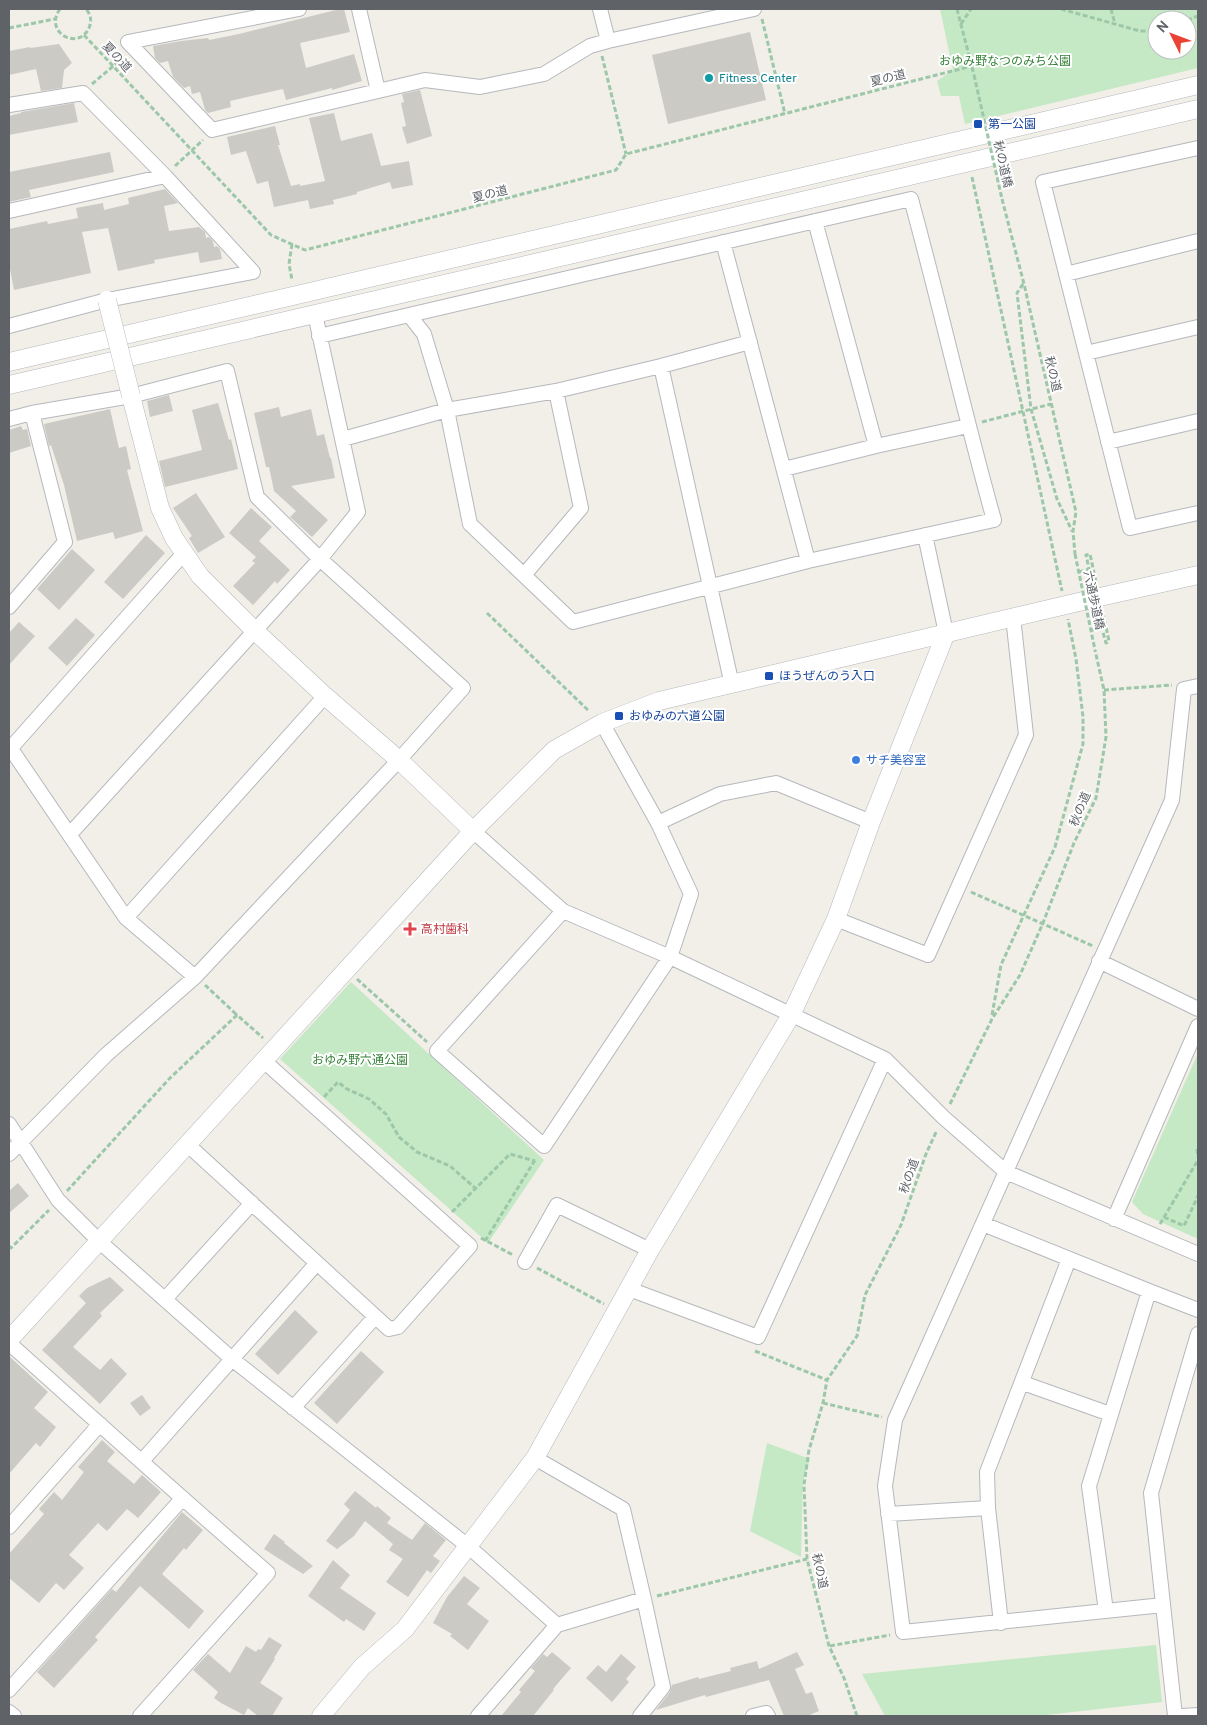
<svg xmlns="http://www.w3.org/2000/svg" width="1207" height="1725" font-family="Overpass,'Noto Sans JP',sans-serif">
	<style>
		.green { fill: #c5e8c5; fill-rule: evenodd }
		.building { fill: #cccac5 }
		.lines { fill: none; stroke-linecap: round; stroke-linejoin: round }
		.minor-casing { stroke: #b5b8bc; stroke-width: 16 }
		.tertiary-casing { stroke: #b5b8bc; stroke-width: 19 }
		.path { stroke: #9cc7a9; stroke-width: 3; stroke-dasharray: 5 2.5; stroke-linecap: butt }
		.minor { stroke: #fff; stroke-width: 14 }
		.tertiary { stroke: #fff; stroke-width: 18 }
		.tertiary-bridge-casing { stroke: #b5b8bc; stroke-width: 19; stroke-linecap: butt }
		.path-bridge { stroke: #9cc7a9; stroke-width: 3; stroke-dasharray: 5 2.5; stroke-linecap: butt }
		.tertiary-bridge { stroke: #fff; stroke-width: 18 }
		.culture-dot { fill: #0f9aa8; stroke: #fff; stroke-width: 2 }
		.transit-dot { fill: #1a4fb4; stroke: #fff; stroke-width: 2 }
		.shop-dot { fill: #3f7fe0; stroke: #fff; stroke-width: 2 }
		.health-dot { fill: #e0444e; stroke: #fff; stroke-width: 2 }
		.labels { text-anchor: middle; stroke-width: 4; stroke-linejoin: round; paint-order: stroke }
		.street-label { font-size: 12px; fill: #5f6368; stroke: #fff }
		.park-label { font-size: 12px; fill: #348238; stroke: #fff }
		.culture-label { font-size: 12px; fill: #0d838f; stroke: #fff; text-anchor: start }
		.transit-label { font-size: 12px; fill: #164399; stroke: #fff; text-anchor: start }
		.shop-label { font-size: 12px; fill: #366cbe; stroke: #fff; text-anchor: start }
		.health-label { font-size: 12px; fill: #be3a42; stroke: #fff; text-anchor: start }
	</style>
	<rect width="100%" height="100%" fill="#f1efe8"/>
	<path class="green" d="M940 9H1198V68L965 124 959 96H941L937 81 953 70ZM1157 20H1187V50H1157Z
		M351 982 544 1160 488 1243 280 1059Z
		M1198 1053V1239L1143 1214 1132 1202Z
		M767 1443 810 1459 803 1481 801 1557 750 1531Z
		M1156 1645 1162 1702 1037 1716H885L862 1674Z"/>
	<path class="building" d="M340 9H344L350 32 300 43 306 68 354 54 362 81 332 90V88L286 100 283 89 230 101 231 107 208 113 205 110 200 92 192 94 190 86 184 88 173 77 168 61 160 63 155 58 153 46 181 41 208 38 209 40 239 34Z
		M750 32 766 100 668 124 652 55Z
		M59 44 72 63 64 70 62 88 41 91 36 69 9 75V51L30 47V48Z
		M420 90 432 136 407 144 402 127 406 126 401 103 404 102 402 94Z
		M74 103 78 122 9 135V116L21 113V112Z
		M334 113 341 141 372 133 381 166 409 161 413 185 392 189 390 182 357 192V194L333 200 334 204 310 209 308 200 274 207 268 181 257 184 246 151 231 155 227 137 275 126 280 145H278L291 186 300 184V186L325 181 309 118Z
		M110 152 114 172 29 190 31 197 9 202V172Z
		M165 189 178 203 164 206 169 231 199 227 205 232 206 238 209 237 213 241 214 247 217 246 220 249 222 259 200 263 198 252 154 260 155 263 118 271 108 228 82 232 91 273 14 290 9 264V229L47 221 48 224 78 218 76 208 103 203 104 210 129 204 128 198Z
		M169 395 173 411 150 417 147 401Z
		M218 403 229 440 231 439 238 469 165 487 159 461 202 450 192 410Z
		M279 407 281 417 311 409 317 436 324 434 330 458H331L335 478 291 486 328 520 312 537 290 517 296 511 274 491 269 467H266L254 413Z
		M110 409 119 448 126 446 131 469 127 470 143 531 115 539 113 532 77 541 64 485 51 445 49 446 44 424Z
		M21 426 23 430 27 429 31 446 9 453V430Z
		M196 493 225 537 198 553 189 538 192 536 173 508Z
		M251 508 272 527 259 541 290 570 277 584 275 581 253 605 233 586 255 563 252 561 256 557 229 533Z
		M146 535 165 553 123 599 104 582Z
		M72 549 95 570 59 610 37 589Z
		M76 618 95 635 67 666 48 648Z
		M19 622 35 636 9 665V633Z
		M18 1183 29 1196 9 1213V1191Z
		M110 1277 124 1290 100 1313 102 1316 73 1347 100 1370 111 1358 127 1374 100 1404 42 1350 86 1303 79 1296 87 1288Z
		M295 1310 318 1332 278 1375 255 1354Z
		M361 1351 384 1372 337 1424 314 1403Z
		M9 1356 48 1392 34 1408 56 1427 40 1447 36 1443 9 1474Z
		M142 1395 151 1408 140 1416 130 1403Z
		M102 1440 115 1452 107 1461 134 1484 142 1475 161 1492 138 1518 127 1509 107 1531 98 1523 69 1555 84 1568 64 1590 56 1583 39 1603 9 1578V1554L44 1514 39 1509 54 1492 62 1500 84 1472 78 1467Z
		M355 1491 376 1508 377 1506 391 1518 387 1523 412 1540 425 1523 446 1540 433 1556 440 1561 431 1573 427 1570 408 1597 386 1582 403 1559 389 1550 393 1544 365 1521 354 1536 337 1549 326 1541 350 1510 344 1504Z
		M182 1512 203 1530 186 1550 184 1548 162 1574 204 1611 189 1629 140 1586 95 1637 98 1640 54 1688 37 1672 112 1589 116 1592Z
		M274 1534 285 1542 284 1543 313 1566 303 1574 264 1549Z
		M333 1560 350 1575 340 1588 376 1613 364 1631 346 1619 344 1622 308 1596Z
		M464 1576 480 1588 467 1604 489 1621 468 1650 450 1636 452 1634 433 1623 447 1597Z
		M269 1637 282 1645 274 1658 275 1659 260 1683 283 1698 272 1716H258L248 1708 244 1715 221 1703 214 1698 218 1692 193 1670 208 1654 230 1673 246 1646 256 1652 258 1649 261 1650Z
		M552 1652 571 1668 553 1689 554 1690 533 1716H501L521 1692 519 1690 535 1671 531 1668 543 1654 547 1657Z
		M797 1652 804 1665 795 1669 806 1694 812 1692 819 1711 807 1716H784L769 1680 706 1697 705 1695 656 1710 670 1692 672 1685 698 1677 699 1679 731 1671 730 1668 757 1661 759 1669Z
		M621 1654 636 1667 626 1679 629 1682 612 1702 586 1678 598 1665 606 1672Z"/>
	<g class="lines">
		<g class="minor-casing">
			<path id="minor" d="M299 9 128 42 212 130 425 80 480 87 544 74 590 46 608 41
				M359 9 378 91
				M600 9 608 41 754 9
				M9 105 83 93 165 176 253 272 107 300 9 326
				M1198 148 1043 182 1130 528 1198 513
				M9 211 165 176
				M815 221 876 446
				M723 242 808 561
				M1066 274 1198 241
				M319 336C516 290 714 244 911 199 940 305 964 413 994 520L808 561 573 622 470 524 447 410 424 334 409 315
				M1086 353 1198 327
				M661 366 732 685
				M9 419 32 413 131 396 227 371 257 497 320 559 463 688 399 760 195 977 106 1055 9 1154
				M343 439 447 410 556 391 661 366 750 342
				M1108 442 1198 421
				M784 469 876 446 968 426
				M925 535 946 633
				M524 575 581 508 556 391
				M9 607 65 542 32 413
				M9 746 126 918 195 977
				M9 750 185 552
				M658 823 720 794 776 783 871 822
				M473 831 563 911 670 957 885 1059 943 1117 1006 1172 1198 1254
				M70 834 320 559 358 512 315 314
				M563 911 437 1051 544 1146 670 957 691 894 658 823 602 723
				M126 918 325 696
				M836 919 928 955 1026 735 1013 617
				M1099 961 1198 1009
				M9 1124 58 1200 100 1242 232 1359 469 1547 557 1625
				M188 1145 317 1263
				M1114 1219 1198 1026
				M983 1224 1149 1291
				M525 1262 557 1205 650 1250
				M629 1289 758 1337 885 1059
				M165 1299 252 1203
				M9 1343C95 1420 181 1498 268 1573L140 1716
				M1023 1383 1110 1414
				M293 1408 375 1317
				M142 1461 317 1263 389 1329 398 1327 470 1246 264 1061
				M888 1514 988 1508
				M9 1527 100 1424
				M1163 1605 903 1632 885 1486 895 1420 1172 800 1184 689 1198 686
				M1106 1611 1089 1486 1149 1291 1198 1310
				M1001 1623 988 1508 987 1472 1069 1259
				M9 1690 182 1499
				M9 1712 14 1716
				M478 1716 557 1625 644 1599 623 1509 535 1458
				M640 1716 663 1687 644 1599
				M753 1716 766 1713 768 1716
				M1175 1716 1151 1493 1198 1334
				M1182 1716 1198 1715"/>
		</g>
		<g class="tertiary-casing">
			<path id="tertiary" d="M9 362 1198 85
				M9 385 1198 109
				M131 396 160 508 174 538 200 576 254 630 325 696 399 760 473 831
				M9 1340 473 831 554 750 602 723 659 701 1100 597 1198 575
				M321 1716 362 1667 405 1629 535 1458 650 1250 791 1015 836 919 871 822 946 633"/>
		</g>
		<path class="path" d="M60 9C43 33 79 51 89 28 92 21 91 15 86 9
			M957 9 974 75
			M1061 9 1140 31H1157
			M1111 9 1115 24
			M762 19 785 114
			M1187 20 1198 16
			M961 24 971 9
			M9 28 55 19
			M84 35 271 235 305 250 616 170 626 154 972 66
			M602 56 626 154
			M92 84 124 57
			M175 166 203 140
			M972 177 1062 591
			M1002 199 1024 284 1076 512 1073 531 1075 554
			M292 244 289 264 292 280
			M1023 284 1017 293 1031 409 1057 499 1072 531
			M982 422 1051 404
			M1079 572 1089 569 1086 555 1090 554 1096 582
			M487 613 589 711
			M1091 630 1102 629 1106 643 1109 641 1103 613
			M1104 690 1172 685
			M971 892 1093 946
			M357 979 427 1042
			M205 985 237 1015
			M992 1015 1001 965 1055 847 1083 744V717L1076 659 1068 619
			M324 1097 338 1082 347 1089 369 1099 386 1114 399 1137 417 1152 450 1166 475 1188
			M950 1104 992 1019 1020 975 1043 923 1074 843 1096 798 1106 737 1104 690 1095 650
			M1197 1149 1198 1157
			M67 1191 169 1079 237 1015 263 1038
			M452 1212 510 1154 535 1161
			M1164 1217 1184 1226 1198 1196
			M1160 1224 1198 1160
			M481 1238 513 1255
			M485 1241 535 1160
			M9 1246 11 1248 49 1210
			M537 1268 604 1304
			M755 1351 827 1380
			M823 1403 882 1417
			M657 1596 807 1559
			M830 1646 890 1635
			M857 1716 844 1678 829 1646 807 1559 804 1485 809 1450 823 1403 827 1380 857 1336 865 1295 901 1225 926 1154 937 1130"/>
		<use href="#minor" class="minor"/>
		<use href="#tertiary" class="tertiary"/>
		<g class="tertiary-bridge-casing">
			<path id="tertiary-bridge" d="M107 300 131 396"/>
		</g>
		<path class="path-bridge" d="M974 75 1002 199
			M1075 554 1095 650"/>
		<use href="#tertiary-bridge" class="tertiary-bridge"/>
	</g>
	<circle class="culture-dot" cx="709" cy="78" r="5"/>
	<g class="transit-dot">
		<rect x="973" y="119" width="10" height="10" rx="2.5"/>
		<rect x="764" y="671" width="10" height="10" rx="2.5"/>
		<rect x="614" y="711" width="10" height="10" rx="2.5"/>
	</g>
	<circle class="shop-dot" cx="856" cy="760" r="5"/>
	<path class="health-dot" d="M407.5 921.5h5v5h5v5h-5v5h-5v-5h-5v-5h5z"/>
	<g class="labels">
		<g class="street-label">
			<text transform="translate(117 57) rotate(47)" y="4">夏の道</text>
			<text transform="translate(888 78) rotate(-14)" y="4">夏の道</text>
			<text transform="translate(1003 164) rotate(77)" y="4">秋の道橋</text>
			<text transform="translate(490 194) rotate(-14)" y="4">夏の道</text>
			<text transform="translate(1053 374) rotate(77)" y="4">秋の道</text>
			<text transform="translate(1094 600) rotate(78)" y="4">六通歩道橋</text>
			<text transform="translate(1080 809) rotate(-67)" y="4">秋の道</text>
			<text transform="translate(909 1176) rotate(-71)" y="4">秋の道</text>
			<text transform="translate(820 1571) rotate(78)" y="4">秋の道</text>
		</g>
		<g class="park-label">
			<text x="1005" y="65">おゆみ野なつのみち公園</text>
			<text x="360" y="1064">おゆみ野六通公園</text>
		</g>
		<g class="culture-label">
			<text x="719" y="82">Fitness Center</text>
		</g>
		<g class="transit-label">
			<text x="988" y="128">第一公園</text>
			<text x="779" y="680">ほうぜんのう入口</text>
			<text x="629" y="720">おゆみの六道公園</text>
		</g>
		<g class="shop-label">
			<text x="866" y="764">サチ美容室</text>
		</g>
		<g class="health-label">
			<text x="421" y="933">高村歯科</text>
		</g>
	</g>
	<rect width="1207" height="1725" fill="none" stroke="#5f6368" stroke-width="20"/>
	<g transform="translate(1172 35) rotate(312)"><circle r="24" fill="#ffffff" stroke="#bfc1c3"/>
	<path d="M0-4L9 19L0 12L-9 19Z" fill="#ea4335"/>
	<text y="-8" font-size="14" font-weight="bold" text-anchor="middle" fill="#5f6368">N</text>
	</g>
</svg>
